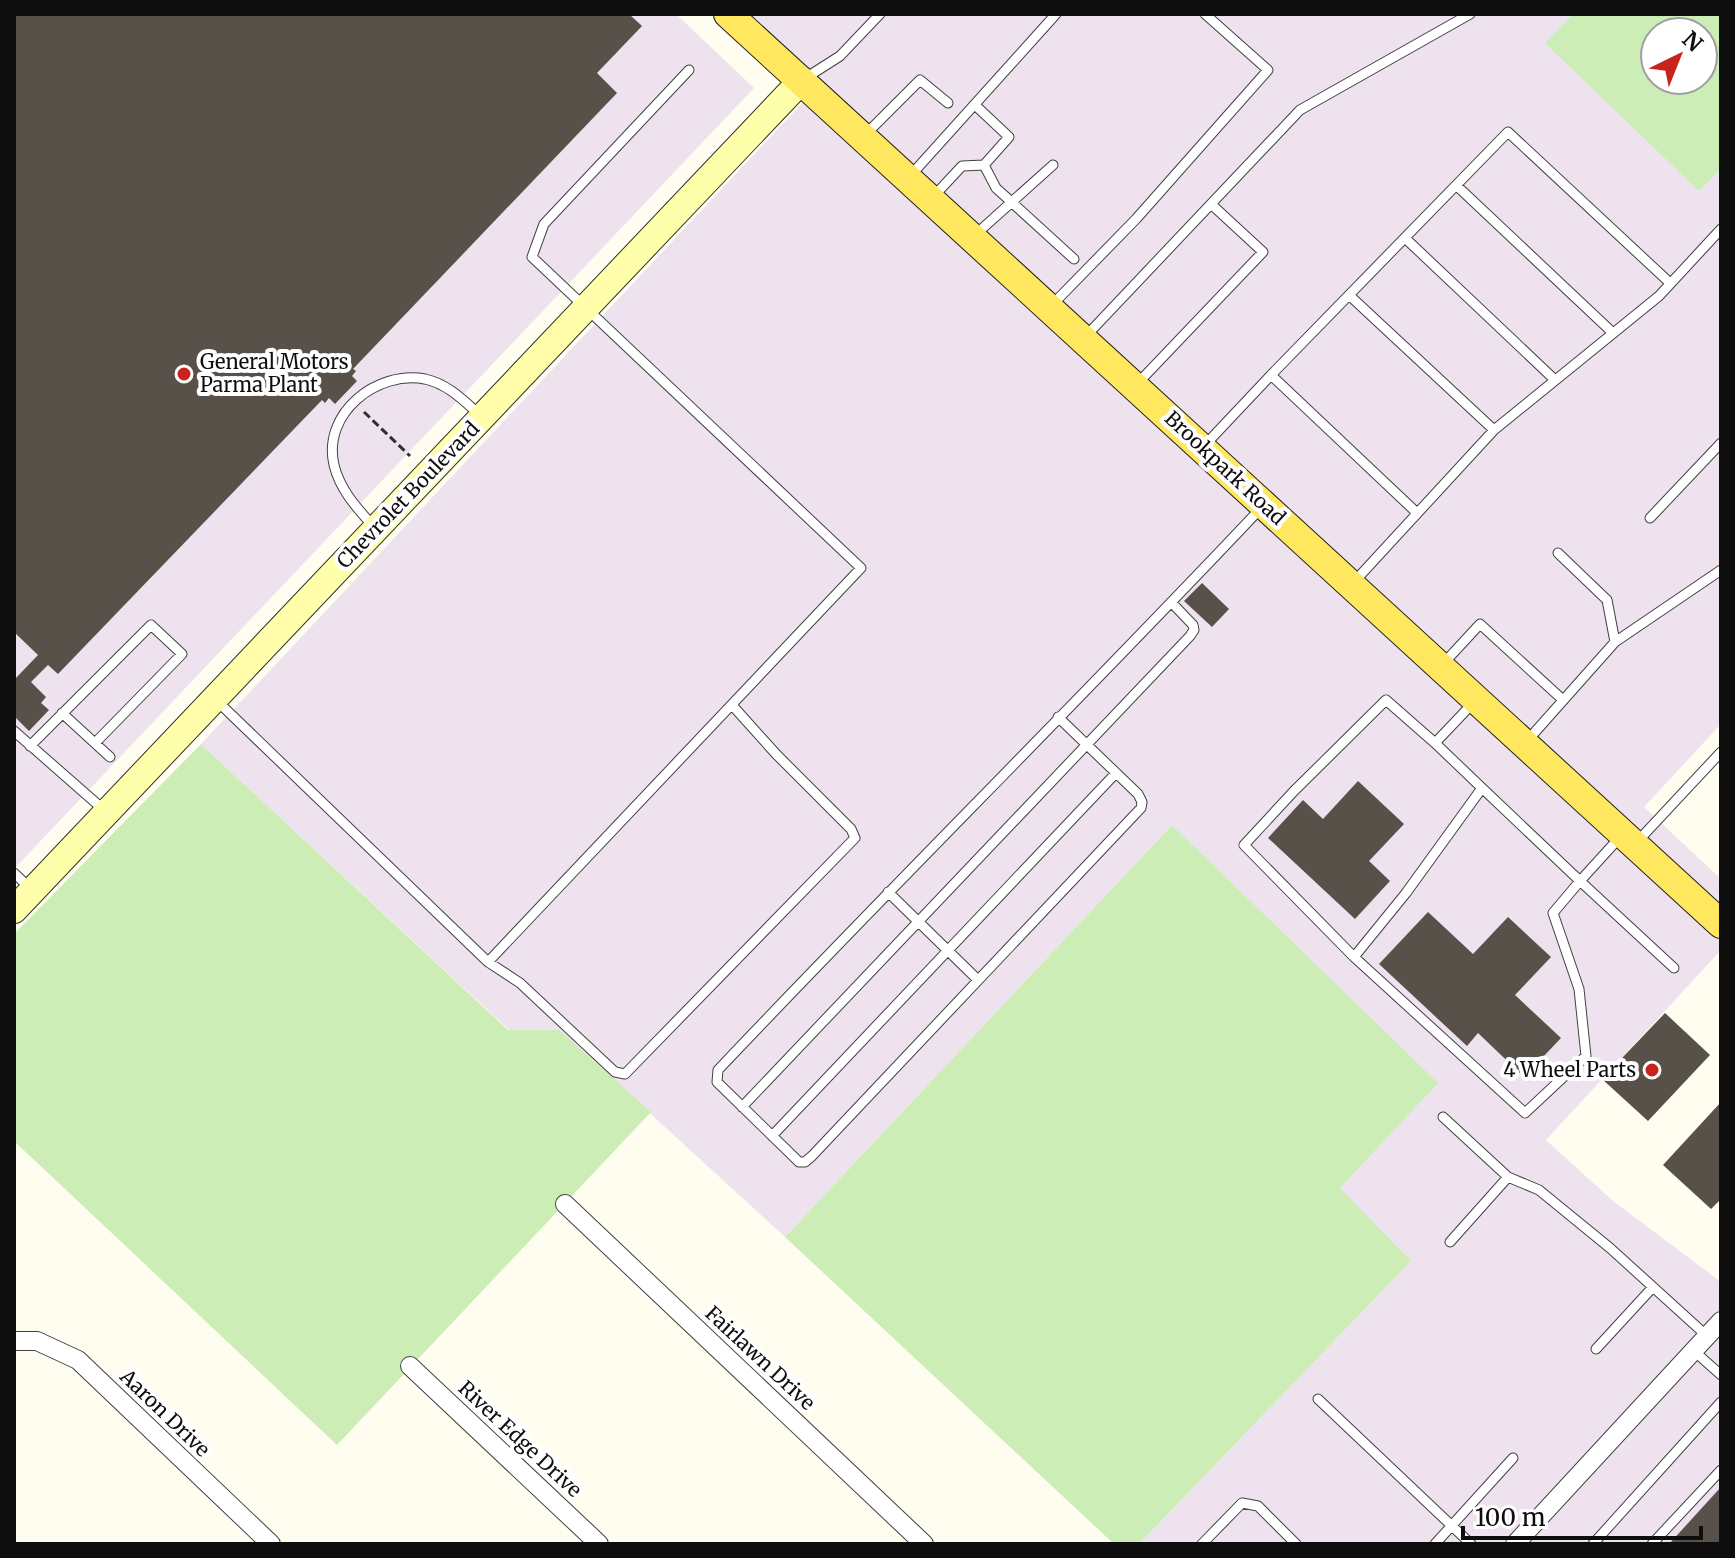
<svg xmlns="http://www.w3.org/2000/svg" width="1735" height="1558" font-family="Merriweather,serif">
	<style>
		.industrial { fill: #ede2ee }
		.green { fill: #cdedb6; fill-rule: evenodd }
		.building { fill: #58514a }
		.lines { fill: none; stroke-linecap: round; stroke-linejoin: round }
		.service-casing { stroke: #414141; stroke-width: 11 }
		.minor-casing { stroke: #414141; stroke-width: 20 }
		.secondary-casing { stroke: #303030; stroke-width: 28 }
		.primary-casing { stroke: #1f1f1f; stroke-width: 30 }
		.path { stroke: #303030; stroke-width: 3; stroke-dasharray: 8 4; stroke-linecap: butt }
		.service { stroke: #fff; stroke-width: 9 }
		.minor { stroke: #fff; stroke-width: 18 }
		.secondary { stroke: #fffeab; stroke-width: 26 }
		.primary { stroke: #ffe760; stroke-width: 28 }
		.poi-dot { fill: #c9241c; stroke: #fff; stroke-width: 3 }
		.labels { text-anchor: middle; stroke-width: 8; stroke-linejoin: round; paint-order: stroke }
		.poi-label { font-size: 20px; fill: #0e0e0e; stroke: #fff; text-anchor: start }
		.street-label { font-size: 20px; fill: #0e0e0e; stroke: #fff }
	</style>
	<rect width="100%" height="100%" fill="#fffdf0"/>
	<path class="industrial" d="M14 14H676L754 88 14 869Z
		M712 14H1573L1546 43 1699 190 1721 169V724L1644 807 1721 879V950L1546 1140 1613 1201 1721 1282V1309L1507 1544H1139L1411 1261 1339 1189 1437 1083 1172 825 785 1237 559 1030H509L201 744 805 100Z
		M1721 1320V1544H1511Z"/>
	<path class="green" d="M1573 14H1721V169L1699 191 1545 43ZM1655 32H1703V80H1655Z
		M201 744 508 1030H559L651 1112 337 1445 14 1141V934Z
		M1172 825 1438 1083 1340 1188 1411 1261 1139 1544H1114L785 1237Z"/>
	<path class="building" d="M14 14H629L642 26 597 73 617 93 353 369 356 371 352 376 357 381 335 404 329 398 325 403 322 400 58 674 48 665 31 682 46 697 41 703 49 710 29 731 14 716V680L38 655 14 632Z
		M1202 583 1229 609 1212 627 1184 601Z
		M1358 781 1404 824 1369 861 1390 881 1355 919 1268 838 1303 800 1323 819Z
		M1428 912 1473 954 1508 917 1551 957 1515 995 1561 1038 1524 1077 1478 1033 1467 1046 1379 964Z
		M1665 1013 1710 1055 1648 1121 1602 1079Z
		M1721 1102V1199L1711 1209 1663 1165Z
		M1721 1487V1544H1669Z"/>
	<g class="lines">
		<g class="service-casing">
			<path id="service" d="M804 79 840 56 880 14
				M975 105 1009 137 984 165 996 188 1074 259
				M866 134 920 80 948 103
				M911 175 1056 14
				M1457 186 1613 333
				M933 197 962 166 984 165
				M975 235 1053 165
				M1405 238 1555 380
				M1349 295 1494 430
				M1052 305 1136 219 1268 70 1205 14
				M1086 336 1300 110 1470 14
				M1138 383 1263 252 1211 204
				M1205 445 1271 375
				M1416 512 1271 375 1508 132 1670 283
				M1650 518 1721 443
				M373 526C357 508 340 490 334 465 322 413 377 370 425 379 448 384 464 401 481 416
				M1558 553 1607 600 1615 642
				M1354 582 1494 430 1659 296 1721 229
				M1443 664 1480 624 1563 700
				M215 699 488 962 861 568 532 257 544 224 689 70
				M62 713 110 757
				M1058 717 1138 794 1142 802 1141 808 812 1156 805 1162H799L717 1082 718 1070C897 881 1083 697 1262 507
				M14 731 104 810
				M1527 741 1615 642 1721 570
				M1435 743 1482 788 1406 893 1354 957 1244 845 1294 791 1386 700 1435 743 1474 702
				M30 746 151 625 182 654 95 743
				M1482 788 1580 881 1621 836
				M1637 842 1721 752
				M14 873 32 890
				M888 892 978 980
				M1354 957 1525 1113 1586 1056 1579 989 1553 913 1580 881 1674 968
				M488 962 520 983 615 1072 625 1074 855 838 851 829 776 754 732 705
				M742 1107 1190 636 1194 630 1193 625 1171 602
				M1443 1117 1508 1177 1539 1190 1610 1248 1707 1336
				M772 1136 1116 773
				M1450 1242 1508 1177
				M1596 1349 1653 1287
				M1694 1351 1721 1375
				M1318 1399 1471 1544
				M1202 1544 1242 1503 1258 1506 1296 1544
				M1435 1544 1513 1458
				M1593 1544 1721 1402
				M1652 1544 1721 1470"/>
		</g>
		<g class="minor-casing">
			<path id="minor" d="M565 1204 924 1544
				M14 1341H37L78 1360 271 1544
				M410 1366 599 1544
				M1515 1544 1721 1321"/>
		</g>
		<g class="secondary-casing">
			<path id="secondary" d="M14 910 802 80"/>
		</g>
		<g class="primary-casing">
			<path id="primary" d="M728 14 1721 924"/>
		</g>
		<path class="path" d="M364 412 410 456"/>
		<use href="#service" class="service"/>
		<use href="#minor" class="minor"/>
		<use href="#secondary" class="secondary"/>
		<use href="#primary" class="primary"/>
	</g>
	<g class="poi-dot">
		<circle cx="184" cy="374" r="8"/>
		<circle cx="1652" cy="1070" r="8"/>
	</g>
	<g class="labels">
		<g class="poi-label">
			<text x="200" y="369">General Motors<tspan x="200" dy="23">Parma Plant</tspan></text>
			<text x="1636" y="1077" text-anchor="end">4 Wheel Parts</text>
		</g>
		<g class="street-label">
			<text transform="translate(1225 468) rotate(43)" y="7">Brookpark Road</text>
			<text transform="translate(408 495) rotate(-46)" y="7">Chevrolet Boulevard</text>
			<text transform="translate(760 1358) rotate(43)" y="7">Fairlawn Drive</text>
			<text transform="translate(165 1413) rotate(44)" y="7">Aaron Drive</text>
			<text transform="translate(520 1439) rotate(43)" y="7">River Edge Drive</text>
		</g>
	</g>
	<rect width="1735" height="1558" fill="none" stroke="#0e0e0e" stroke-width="32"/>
	<g transform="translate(1679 56) rotate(43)"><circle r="38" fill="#ffffff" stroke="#9f9f9f" stroke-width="2"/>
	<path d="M0-6L14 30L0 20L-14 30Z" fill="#c9241c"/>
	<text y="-12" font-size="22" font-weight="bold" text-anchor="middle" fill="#0e0e0e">N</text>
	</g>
	<path d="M1463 1526v12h238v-12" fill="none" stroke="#0e0e0e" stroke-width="4"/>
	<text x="1475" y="1526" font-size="24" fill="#0e0e0e" stroke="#ffffff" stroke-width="6" paint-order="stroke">100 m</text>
</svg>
